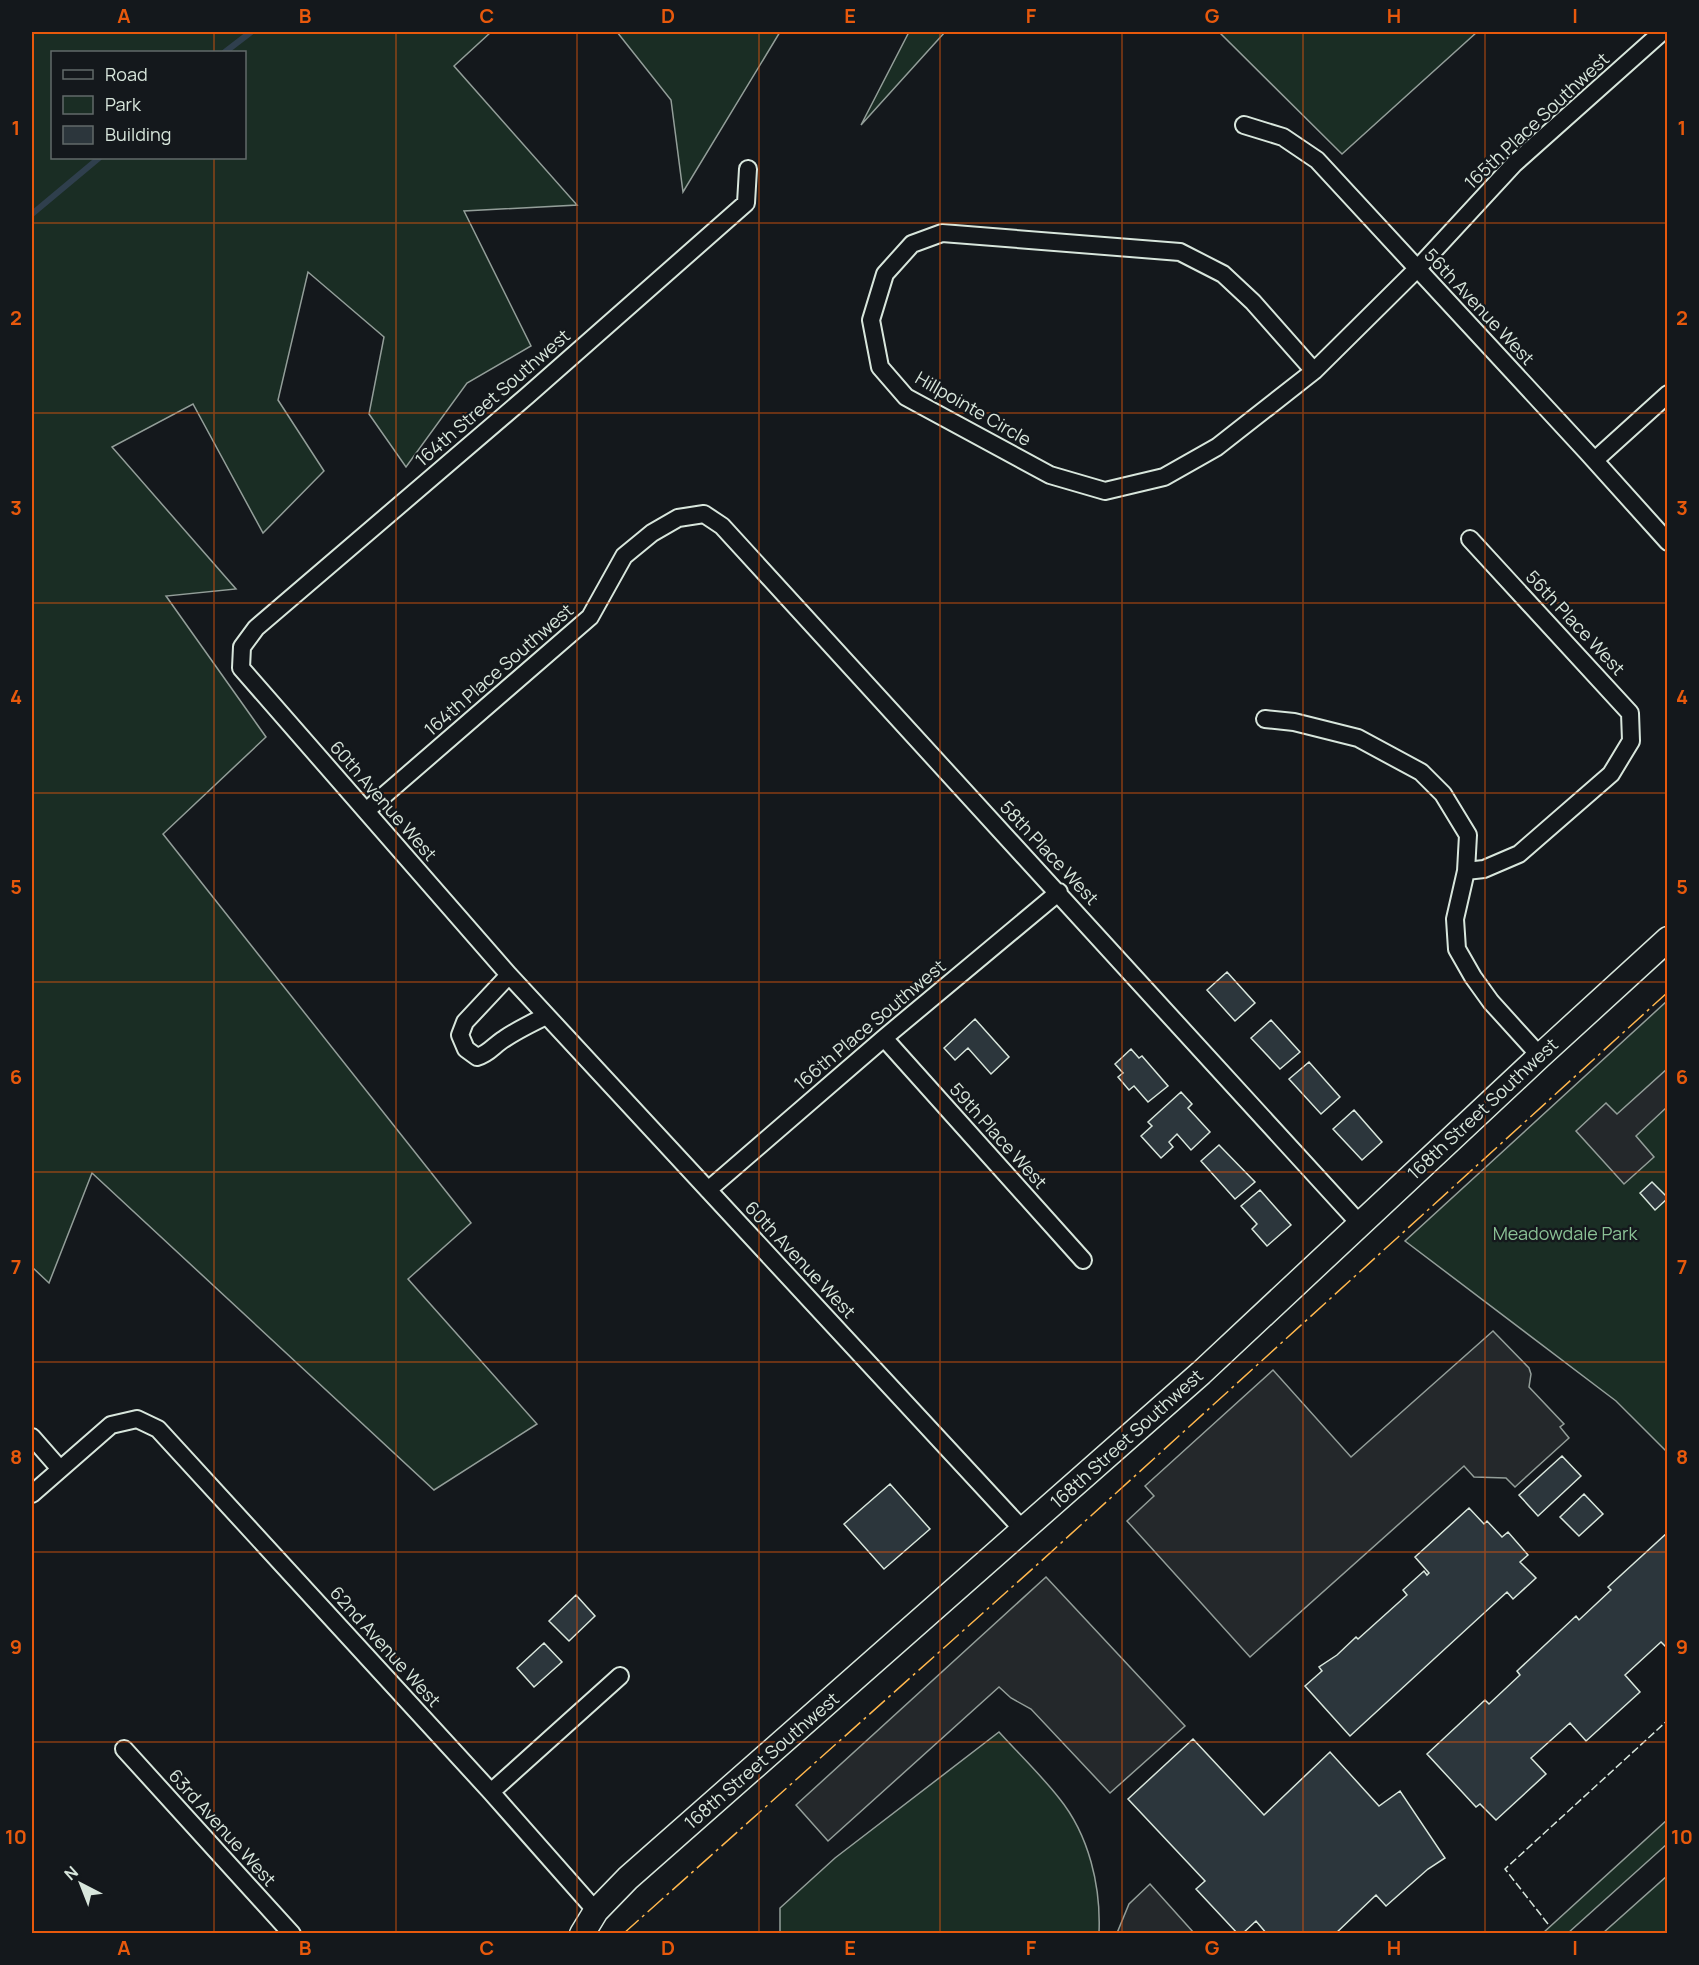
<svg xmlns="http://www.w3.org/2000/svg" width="1699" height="1965" font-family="Manrope,sans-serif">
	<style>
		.green { fill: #1a2d24; stroke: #939e99; stroke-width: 1.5; fill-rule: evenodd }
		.parking { fill: #24282b; stroke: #939e99; stroke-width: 1.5 }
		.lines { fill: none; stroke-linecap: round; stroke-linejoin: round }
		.stream { stroke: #2f3f4d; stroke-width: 6 }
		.building { fill: #2c363c; stroke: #d8e6dc; stroke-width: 1.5 }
		.street-casing { stroke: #d8e6dc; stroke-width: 20 }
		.secondary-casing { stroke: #d8e6dc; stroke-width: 27 }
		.street { stroke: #14181c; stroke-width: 16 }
		.secondary { stroke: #14181c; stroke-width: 24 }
		.fence { stroke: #d8e6dc; stroke-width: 1.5; stroke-dasharray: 8 3; stroke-linecap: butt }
		.power { stroke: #ffb74d; stroke-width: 1.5; stroke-dasharray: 21 4.5 3 4.5; stroke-linecap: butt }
		.grid { fill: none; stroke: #e8590c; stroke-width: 1.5; stroke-opacity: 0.55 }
		.labels { text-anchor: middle; stroke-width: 4.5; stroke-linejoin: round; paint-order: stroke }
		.street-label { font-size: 18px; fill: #d8e6dc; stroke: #14181c }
		.park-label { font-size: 18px; fill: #8ac095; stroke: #14181c }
		.neatline { fill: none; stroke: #e8590c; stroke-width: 2 }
		.grid-label { font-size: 20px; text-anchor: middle; font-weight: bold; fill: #e8590c }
	</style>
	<rect width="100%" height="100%" fill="#14181c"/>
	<path class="green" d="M32 32H491L454 66 577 205 464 211 531 346 467 383 406 467 369 414 384 337 308 272 278 400 324 471 263 533 193 404 112 447 236 589 166 596 266 737 163 834 471 1223 408 1279 537 1424 434 1490 92 1173 49 1283 32 1267ZM244 52V158H52V52Z
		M617 32H780L683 192 671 100Z
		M909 32H945L861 125Z
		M1219 32H1477L1342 154Z
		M1667 1001V1452L1616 1401 1405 1241Z
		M999 1732C1019 1754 1041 1775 1059 1798 1089 1835 1101 1886 1099 1933H780V1908L835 1858Z
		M1667 1820V1844L1568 1933H1543Z
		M1667 1876V1933H1603Z"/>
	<path class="parking" d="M1667 1069V1107L1636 1136 1654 1157 1624 1184 1576 1131 1606 1103 1617 1114Z
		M1493 1331 1529 1368 1531 1374 1529 1387 1564 1424 1560 1427 1569 1438 1515 1487 1506 1478 1474 1477 1464 1466 1250 1657 1127 1521 1154 1496 1145 1486 1273 1370 1351 1457Z
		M1046 1577 1185 1726 1110 1793 1031 1709 1011 1698 999 1687 828 1841 796 1805Z
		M1150 1884 1194 1933H1117L1129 1904Z"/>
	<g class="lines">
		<path class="stream" d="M225 52 251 32
			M32 214 99 158"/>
	</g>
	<path class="building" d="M1227 972 1255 1003 1235 1021 1207 990Z
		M975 1019 1009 1057 991 1074 968 1048 955 1060 944 1048Z
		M1271 1020 1300 1052 1280 1069 1251 1038Z
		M1131 1049 1139 1058 1142 1056 1168 1086 1148 1102 1134 1086 1129 1090 1118 1077 1123 1073 1115 1064Z
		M1309 1062 1340 1097 1321 1114 1289 1079Z
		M1181 1092 1192 1104 1188 1108 1210 1132 1191 1150 1177 1134 1169 1142 1173 1147 1161 1158 1141 1136 1152 1126 1148 1122Z
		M1354 1110 1382 1142 1362 1160 1333 1129Z
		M1219 1145 1255 1182 1235 1199 1201 1161Z
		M1652 1182 1668 1198 1655 1210 1640 1193Z
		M1260 1190 1291 1225 1267 1246 1252 1229 1257 1224 1241 1206Z
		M1562 1456 1581 1476 1538 1516 1519 1495Z
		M890 1484 930 1529 884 1569 844 1524Z
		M1584 1494 1603 1514 1579 1536 1560 1517Z
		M1469 1508 1484 1524 1487 1521 1502 1537 1508 1532 1528 1555 1520 1562 1536 1578 1513 1599 1507 1592 1350 1736 1305 1686 1322 1671 1319 1667 1337 1655 1356 1637 1358 1639 1407 1595 1403 1590 1424 1571 1427 1575 1429 1573 1415 1557Z
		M1667 1533 1668 1649 1661 1642 1625 1675 1640 1692 1586 1741 1570 1723 1531 1758 1546 1774 1496 1820 1480 1804 1476 1807 1427 1754 1485 1700 1489 1704 1520 1675 1517 1671 1576 1616 1579 1620 1611 1590 1608 1587Z
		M576 1595 595 1616 569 1641 549 1621Z
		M544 1643 562 1662 534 1687 517 1668Z
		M1193 1739 1264 1815 1330 1752 1379 1806 1400 1791 1445 1858 1428 1869 1386 1906 1376 1895 1335 1934H1267L1256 1921 1242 1934H1238L1196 1889 1205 1881 1128 1799Z"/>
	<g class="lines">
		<g class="street-casing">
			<path id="street" d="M1244 125 1283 137 1317 160 1587 452 1668 542
				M748 169 746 203 527 396 256 628 242 647 241 668 509 975 1024 1531
				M1314 371 1253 302 1223 274 1180 252 942 233 912 244 885 274 871 320 880 367 906 397 1050 475 1105 491 1164 477 1217 447 1314 371 1417 269 1514 164 1662 32
				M1595 460 1668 394
				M1265 719 1294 722 1358 738 1421 772 1443 794 1468 835 1466 871 1455 919 1457 949 1473 977 1491 1002 1540 1056
				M366 811 590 617 624 556 652 533 678 518 704 514 722 526 1360 1224
				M1466 871 1484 869 1519 854 1611 774 1631 741 1630 713 1470 539
				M509 975 465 1022 460 1035 466 1049 477 1057C489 1054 494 1045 504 1039 517 1030 532 1023 546 1016
				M884 1038 1083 1260
				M708 1190 884 1038 1059 892
				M32 1437 60 1469
				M32 1494 111 1425 137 1419 158 1429 491 1792 596 1911
				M124 1749 292 1934
				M491 1792 620 1676"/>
		</g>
		<g class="secondary-casing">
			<path id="secondary" d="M582 1934 596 1911 628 1878 1201 1373 1540 1056 1668 939"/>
		</g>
		<use href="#street" class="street"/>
		<use href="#secondary" class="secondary"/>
		<path class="fence" d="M1548 1924 1505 1869 1668 1720"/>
		<path class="power" d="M623 1934 1039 1563 1668 992"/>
	</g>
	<path class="grid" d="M214 32V52M396 32V1934M577 32V1934M759 32V1934M940 32V1934M1122 32V1934M1303 32V1934M1485 32V1934M214 158V1934M32 223H1668M32 413H1668M32 603H1668M32 793H1668M32 982H1668M32 1172H1668M32 1362H1668M32 1552H1668M32 1742H1668"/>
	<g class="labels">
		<g class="street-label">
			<text transform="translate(1537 121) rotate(-43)" y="6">165th Place Southwest</text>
			<text transform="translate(1479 307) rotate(47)" y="6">56th Avenue West</text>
			<text transform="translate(493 398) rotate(-41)" y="6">164th Street Southwest</text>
			<text transform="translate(973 409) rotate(30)" y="6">Hillpointe Circle</text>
			<text transform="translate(1575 623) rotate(47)" y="6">56th Place West</text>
			<text transform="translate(499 670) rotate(-41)" y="6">164th Place Southwest</text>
			<text transform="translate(383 801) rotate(49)" y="6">60th Avenue West</text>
			<text transform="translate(1049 853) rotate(47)" y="6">58th Place West</text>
			<text transform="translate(870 1025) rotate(-40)" y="6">166th Place Southwest</text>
			<text transform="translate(1483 1109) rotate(-43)" y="6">168th Street Southwest</text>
			<text transform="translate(998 1136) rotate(48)" y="6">59th Place West</text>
			<text transform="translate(800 1260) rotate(47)" y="6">60th Avenue West</text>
			<text transform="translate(1127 1439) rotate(-42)" y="6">168th Street Southwest</text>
			<text transform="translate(385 1647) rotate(48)" y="6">62nd Avenue West</text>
			<text transform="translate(762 1761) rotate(-41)" y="6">168th Street Southwest</text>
			<text transform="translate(222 1828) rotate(48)" y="6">63rd Avenue West</text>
		</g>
		<g class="park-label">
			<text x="1565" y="1240">Meadowdale Park</text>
		</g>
	</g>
	<rect width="1699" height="1965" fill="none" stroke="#14181c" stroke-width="66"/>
	<rect x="51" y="51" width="195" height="108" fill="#14181c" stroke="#626a69" stroke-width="1.5"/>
	<rect x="63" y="70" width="30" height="9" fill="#14181c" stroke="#626a69" stroke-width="1.5"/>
	<text x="105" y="81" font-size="18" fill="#d8e6dc">Road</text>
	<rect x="63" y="96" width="30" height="18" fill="#1a2d24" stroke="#626a69" stroke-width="1.5"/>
	<text x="105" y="111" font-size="18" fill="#d8e6dc">Park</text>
	<rect x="63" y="126" width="30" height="18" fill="#2c363c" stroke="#626a69" stroke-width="1.5"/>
	<text x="105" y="141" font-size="18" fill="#d8e6dc">Building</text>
	<g transform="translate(81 1884) rotate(318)" stroke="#14181c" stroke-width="4.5" paint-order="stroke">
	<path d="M0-4.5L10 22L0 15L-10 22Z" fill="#d8e6dc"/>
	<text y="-9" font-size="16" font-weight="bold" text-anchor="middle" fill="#d8e6dc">N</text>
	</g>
	<rect x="33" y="33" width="1633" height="1899" class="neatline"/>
	<g class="grid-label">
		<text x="124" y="23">A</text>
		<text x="305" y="23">B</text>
		<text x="487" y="23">C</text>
		<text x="668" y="23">D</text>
		<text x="850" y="23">E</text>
		<text x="1031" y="23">F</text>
		<text x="1212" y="23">G</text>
		<text x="1394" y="23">H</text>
		<text x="1575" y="23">I</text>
		<text x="16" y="135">1</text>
		<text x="1682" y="135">1</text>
		<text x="16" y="325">2</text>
		<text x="1682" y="325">2</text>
		<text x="16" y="515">3</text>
		<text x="1682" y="515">3</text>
		<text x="16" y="704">4</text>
		<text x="1682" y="704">4</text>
		<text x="16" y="894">5</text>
		<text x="1682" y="894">5</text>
		<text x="16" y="1084">6</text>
		<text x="1682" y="1084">6</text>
		<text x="16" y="1274">7</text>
		<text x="1682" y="1274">7</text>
		<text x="16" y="1464">8</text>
		<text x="1682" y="1464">8</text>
		<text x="16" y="1654">9</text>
		<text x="1682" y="1654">9</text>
		<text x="16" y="1844">10</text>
		<text x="1682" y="1844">10</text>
		<text x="124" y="1955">A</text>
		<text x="305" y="1955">B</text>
		<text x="487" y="1955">C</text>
		<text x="668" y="1955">D</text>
		<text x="850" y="1955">E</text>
		<text x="1031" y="1955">F</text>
		<text x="1212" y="1955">G</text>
		<text x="1394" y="1955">H</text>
		<text x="1575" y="1955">I</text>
	</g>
</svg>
